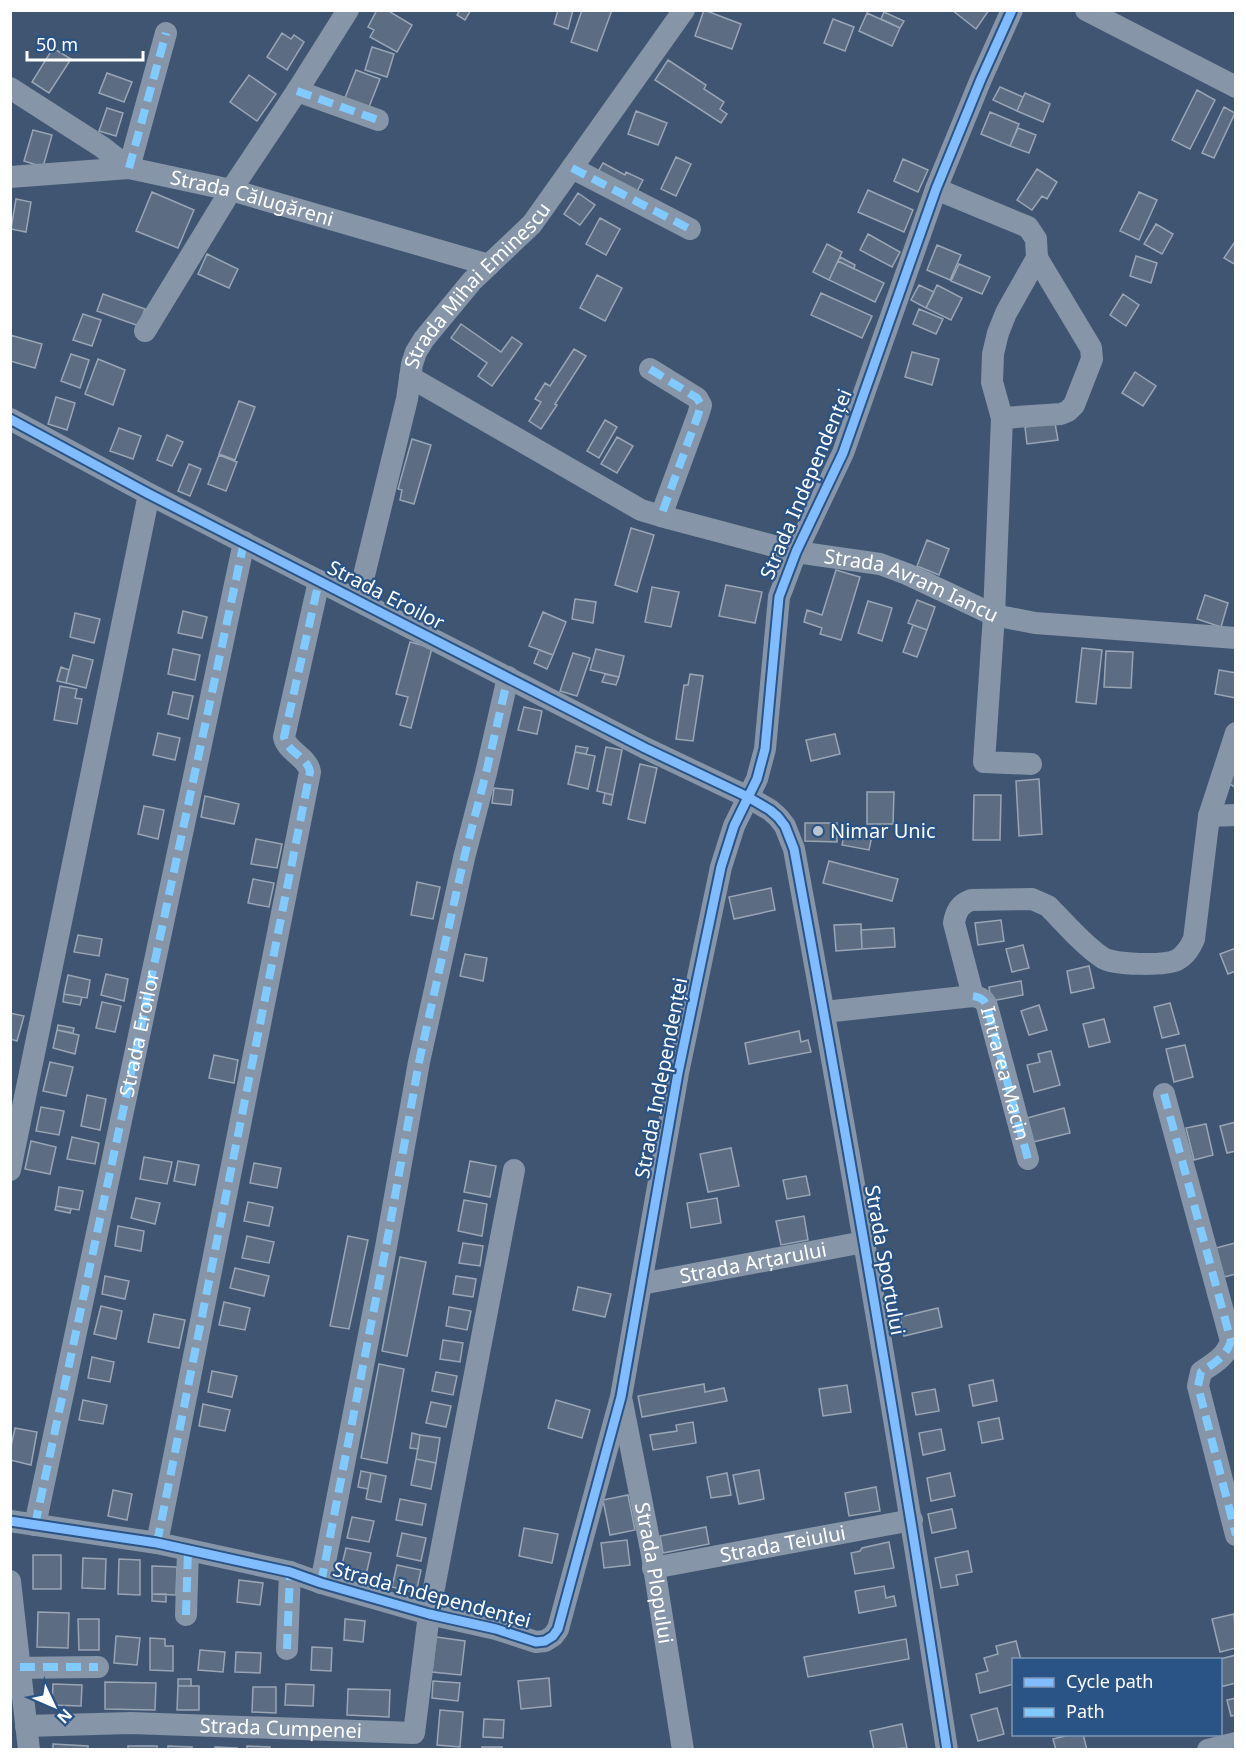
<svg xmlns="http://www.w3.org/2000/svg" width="1246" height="1760" font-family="'Noto Sans',sans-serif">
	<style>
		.building { fill: #5c6d83; stroke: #99a5b5; stroke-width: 1.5 }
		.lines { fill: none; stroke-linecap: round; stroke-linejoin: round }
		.minor { stroke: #8695a7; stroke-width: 22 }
		.quiet { stroke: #80caff; stroke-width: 8; stroke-dasharray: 15 8; stroke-linecap: butt }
		.cycleway-casing { stroke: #2a5386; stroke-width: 13 }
		.cycleway { stroke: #80bcff; stroke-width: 9 }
		.poi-dot { fill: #bcc4cd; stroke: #2a5386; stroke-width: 2 }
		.labels { text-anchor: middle; stroke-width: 4.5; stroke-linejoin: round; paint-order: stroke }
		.street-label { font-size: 20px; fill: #fff; stroke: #2a5386 }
		.poi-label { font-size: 20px; fill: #fff; stroke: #2a5386; text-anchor: start }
	</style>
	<rect width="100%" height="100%" fill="#3f5571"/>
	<path class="building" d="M377 10H387L412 25 397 52 370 37 374 30 368 27Z
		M460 10H471L465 20 457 15Z
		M558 10H573L568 29 554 24Z
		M582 10H612L597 51 571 42Z
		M704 10 741 24 732 49 695 36Z
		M952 10H989L976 29Z
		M884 12 904 21 900 28 881 19Z
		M867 13 900 28 892 46 859 31Z
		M833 19 854 27 845 51 824 43Z
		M282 33 291 39 294 35 304 42 287 70 267 57Z
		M372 47 394 54 387 77 365 70Z
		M53 48 71 59 49 93 32 82Z
		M668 60 706 85 704 89 724 102 720 109 727 114 721 123 655 80Z
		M356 70 380 79 369 107 343 103Z
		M107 73 132 82 124 102 99 93Z
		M249 75 276 94 257 121 230 102Z
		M1000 87 1023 97 1017 111 993 100Z
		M1197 90 1215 100 1190 149 1172 140Z
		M1025 93 1050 104 1043 122 1017 111Z
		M1224 107 1235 113 1214 158 1202 153Z
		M107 108 123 113 116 136 99 131Z
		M636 111 667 123 658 145 628 134Z
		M990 112 1019 124 1010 146 981 134Z
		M1018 128 1036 135 1029 153 1010 146Z
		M33 130 52 135 43 167 24 161Z
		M676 157 691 164 676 196 661 189Z
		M903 159 928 170 918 192 894 181Z
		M603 163 625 175 626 172 643 180 634 197 595 177Z
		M1037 169 1057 182 1047 199 1042 196 1032 210 1017 200Z
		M868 190 913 210 904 232 858 212Z
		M152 192 194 210 178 248 136 231Z
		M1139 192 1157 200 1139 240 1120 231Z
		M578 193 595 205 580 225 564 214Z
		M16 199 31 202 26 232 11 229Z
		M600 218 620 229 606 255 586 244Z
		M1156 224 1173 234 1162 254 1144 244Z
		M868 234 900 252 892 267 860 250Z
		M1236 240V265L1224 258Z
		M827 244 842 252 829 280 813 272Z
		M937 245 961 255 950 280 927 270Z
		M207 254 238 269 229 288 198 274Z
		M1136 256 1157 263 1151 283 1130 276Z
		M840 257 855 265 854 269 838 261Z
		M838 261 884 283 875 302 829 280Z
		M959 264 990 277 982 294 951 281Z
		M597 275 622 288 605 321 580 308Z
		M919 285 934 292 926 308 911 300Z
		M937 285 962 298 951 320 926 308Z
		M821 293 872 316 862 338 811 315Z
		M103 294 145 309 139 326 97 311Z
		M1123 294 1139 305 1126 326 1110 315Z
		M919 309 943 319 936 334 913 324Z
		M83 314 101 320 92 346 73 340Z
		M461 324 501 352 512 337 522 344 492 386 478 376 487 363 451 338Z
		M10 335 42 344 35 368 10 361Z
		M574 349 586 356 555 404 557 405 541 429 529 421 541 402 535 399 545 383 550 386Z
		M912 352 939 359 932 385 905 377Z
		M71 354 89 360 80 388 61 381Z
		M98 359 125 370 113 405 85 394Z
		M1135 372 1156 386 1143 406 1122 393Z
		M56 397 75 403 67 430 48 424Z
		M239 401 255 407 235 460 219 454Z
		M605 420 617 427 599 458 587 451Z
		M1055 423 1058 440 1027 444 1025 427Z
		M119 428 141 436 133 459 110 451Z
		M167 435 183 442 172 466 157 460Z
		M617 437 633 446 617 473 601 464Z
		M412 439 431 445 414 504 400 500 402 490 398 489Z
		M219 455 237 462 226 491 208 484Z
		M189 464 201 469 190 496 178 491Z
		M631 528 654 535 637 592 615 585Z
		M927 540 949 549 939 575 917 566Z
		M836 570 860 577 841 640 820 634 822 628 804 622 807 610 822 615Z
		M726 585 762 592 755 623 719 616Z
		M652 587 679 592 671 627 645 622Z
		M1205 595 1228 603 1221 627 1197 619Z
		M575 599 596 602 593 623 572 619Z
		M917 600 935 607 927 630 908 623Z
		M868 601 892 608 882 641 858 633Z
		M183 611 207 617 202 638 178 633Z
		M543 612 566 622 553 655 529 646Z
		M75 613 100 619 94 643 70 637Z
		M913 625 927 630 917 657 903 652Z
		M410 642 432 648 411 728 400 725 408 697 396 694Z
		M1082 648 1102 650 1096 704 1076 702Z
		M173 649 200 655 195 680 168 674Z
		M596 649 624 656 619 677 590 670Z
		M539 650 553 655 547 669 534 663Z
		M1106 651 1133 652 1131 688 1104 687Z
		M573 653 590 658 577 696 560 691Z
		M73 655 93 660 86 688 66 683Z
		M61 667 69 670 66 683 57 681Z
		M1219 670 1236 673V698L1215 694Z
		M605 674 619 677 616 685 602 682Z
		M690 674 703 676 693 741 676 739 684 685H688Z
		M60 686 77 689 75 698 82 699 77 724 54 720Z
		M173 692 193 696 188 719 168 714Z
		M524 707 542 711 537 734 518 730Z
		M158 733 180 738 175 760 153 755Z
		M835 734 840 754 811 761 806 740Z
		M576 746 588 748 586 754 575 752Z
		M606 747 622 750 613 795 597 791Z
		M575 752 595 756 588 789 568 784Z
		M640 764 657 768 645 823 628 819Z
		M1236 770V788L1228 783Z
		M1039 779 1042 834 1019 836 1016 781Z
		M494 788 513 790 511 805 492 803Z
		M867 792H894L893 824H867Z
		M605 793 613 795 611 805 603 803Z
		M974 795H1001L1000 840H973Z
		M205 796 239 804 234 824 201 817Z
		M144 806 164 810 158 839 138 834Z
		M805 823H837V842L805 841Z
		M846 826 873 831 869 850 842 845Z
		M256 839 282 844 277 868 251 864Z
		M829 861 898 879 892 901 823 883Z
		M253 879 274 883 269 907 248 903Z
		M417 882 440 887 433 919 411 915Z
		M771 888 775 910 734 919 729 897Z
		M1001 920 1004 941 978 945 975 923Z
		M861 924 862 949 836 951 834 925Z
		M894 928 895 947 862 949 861 930Z
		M78 935 102 939 99 956 74 952Z
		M1023 945 1029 968 1012 972 1006 949Z
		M1236 948V971L1228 974 1220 954Z
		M465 954 487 958 483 981 460 976Z
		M1089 966 1094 988 1071 993 1067 971Z
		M106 974 128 979 124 1001 101 995Z
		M68 975 90 980 87 998 64 994Z
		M1021 981 1023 995 991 1001 989 987Z
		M64 994 82 997 80 1005 63 1002Z
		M102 1002 121 1006 115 1032 96 1028Z
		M1170 1003 1179 1034 1162 1038 1154 1007Z
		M1039 1005 1047 1030 1029 1035 1021 1011Z
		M10 1013 24 1016 17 1041 10 1039Z
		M1104 1019 1110 1042 1089 1047 1083 1024Z
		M58 1025 74 1028 73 1033 57 1030Z
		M57 1030 79 1035 75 1054 53 1048Z
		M799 1031 801 1042 808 1040 811 1052 749 1064 745 1043Z
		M1185 1045 1193 1077 1174 1082 1166 1049Z
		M1051 1051 1060 1085 1034 1092 1027 1065 1040 1062 1038 1054Z
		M214 1055 238 1060 234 1083 209 1078Z
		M50 1062 73 1067 66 1096 43 1091Z
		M87 1095 106 1099 100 1130 81 1126Z
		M41 1107 64 1111 59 1135 36 1131Z
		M1064 1108 1070 1133 1033 1142 1027 1118Z
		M1236 1122V1151L1227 1153 1220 1126Z
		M1206 1124 1213 1155 1194 1160 1186 1128Z
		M72 1137 99 1143 95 1164 67 1159Z
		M31 1141 56 1147 50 1174 25 1169Z
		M731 1148 739 1186 708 1192 700 1154Z
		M144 1157 172 1162 167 1184 140 1179Z
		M178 1161 199 1165 195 1185 174 1181Z
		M470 1161 496 1166 490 1197 464 1192Z
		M254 1163 281 1168 277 1188 250 1183Z
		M806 1176 810 1195 787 1199 783 1180Z
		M59 1187 83 1191 79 1210 56 1206Z
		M136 1198 160 1203 155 1224 131 1218Z
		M717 1198 721 1223 691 1228 687 1203Z
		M464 1200 487 1204 482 1236 458 1231Z
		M248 1202 273 1207 269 1226 244 1221Z
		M56 1206 71 1209 70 1213 55 1210Z
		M804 1216 808 1240 781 1245 776 1221Z
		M118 1226 144 1231 141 1251 115 1246Z
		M247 1236 274 1242 269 1263 242 1258Z
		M348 1236 368 1240 349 1329 330 1326Z
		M463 1243 483 1246 480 1266 459 1263Z
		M1235 1243 1236 1274 1224 1277 1216 1248Z
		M400 1257 426 1262 407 1356 382 1351Z
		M235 1268 269 1276 264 1296 230 1288Z
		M105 1276 129 1281 125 1299 102 1294Z
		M456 1276 476 1279 473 1297 453 1294Z
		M578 1287 611 1294 605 1317 573 1310Z
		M224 1302 250 1308 245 1330 219 1325Z
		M101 1306 122 1311 116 1339 94 1334Z
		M449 1307 471 1311 467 1330 446 1326Z
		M938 1308 942 1327 904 1336 900 1317Z
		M154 1314 185 1320 179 1348 148 1342Z
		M443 1340 463 1343 460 1362 440 1359Z
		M92 1357 114 1362 110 1382 88 1378Z
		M379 1364 404 1369 387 1463 361 1458Z
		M212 1371 237 1376 232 1397 208 1392Z
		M436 1372 457 1376 453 1395 432 1391Z
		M993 1380 997 1401 973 1406 969 1385Z
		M704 1384 705 1392 724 1388 727 1401 642 1417 638 1396Z
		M847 1385 851 1412 823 1416 819 1389Z
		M935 1389 939 1411 916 1415 912 1393Z
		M83 1400 107 1405 103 1424 79 1420Z
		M556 1400 590 1410 582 1438 548 1428Z
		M431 1402 451 1406 446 1427 426 1423Z
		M203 1404 230 1410 225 1431 199 1426Z
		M999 1418 1003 1439 982 1443 978 1422Z
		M693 1422 696 1443 653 1450 650 1435 677 1431 676 1425Z
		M15 1428 37 1432 31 1465 10 1460V1451Z
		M941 1429 945 1450 923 1455 919 1433Z
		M412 1433 420 1435 418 1449 410 1448Z
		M420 1435 440 1438 436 1463 416 1459Z
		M416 1459 436 1463 431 1489 411 1485Z
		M759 1470 764 1499 739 1504 733 1475Z
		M361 1471 371 1473 368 1489 358 1487Z
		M371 1473 386 1476 381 1502 366 1499Z
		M727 1473 731 1495 711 1498 707 1477Z
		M950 1473 955 1496 931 1501 927 1478Z
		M876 1487 880 1511 849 1516 845 1493Z
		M113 1490 132 1494 127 1520 108 1516Z
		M628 1495 635 1530 610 1535 603 1500Z
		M400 1499 426 1504 422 1525 396 1520Z
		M952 1509 956 1528 932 1533 928 1514Z
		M352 1517 374 1521 369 1542 347 1538Z
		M706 1527 709 1544 663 1553 660 1536Z
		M524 1528 558 1534 552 1563 519 1556Z
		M402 1533 426 1538 421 1561 397 1556Z
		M627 1540 630 1565 604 1568 601 1543Z
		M889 1542 894 1568 855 1574 851 1553 860 1551 862 1548Z
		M346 1548 371 1553 366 1575 341 1569Z
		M968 1551 972 1572 956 1575 958 1585 941 1588 935 1558Z
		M33 1555H61V1589H33Z
		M83 1558 106 1559 105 1589 82 1588Z
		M119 1559 140 1560V1595L118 1594Z
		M397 1565 421 1570 416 1593 392 1587Z
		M152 1566 177 1567 176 1595 152 1594Z
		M239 1580 263 1583 260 1605 237 1602Z
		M884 1586 886 1598 894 1596 896 1606 859 1613 855 1591Z
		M152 1594H166V1602L152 1601Z
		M38 1612 69 1613 68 1648 37 1647Z
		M1234 1614 1236 1648 1220 1652 1212 1619Z
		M78 1619H99V1650H79Z
		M345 1619 365 1621 363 1642 344 1640Z
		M116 1636 140 1638 137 1665 114 1663Z
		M436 1637 465 1641 461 1675 432 1672Z
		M150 1638 165 1639V1646H173V1671L150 1670Z
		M906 1639 909 1659 808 1677 804 1657Z
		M1016 1641 1021 1660H1014V1684L980 1693 976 1674 988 1671 984 1658 998 1654 996 1646Z
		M312 1647 332 1648 331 1671 311 1670Z
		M200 1650 225 1652 223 1672 198 1670Z
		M236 1652 261 1653 260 1673 235 1672Z
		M1236 1655V1683L1220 1687V1660H1216Z
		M549 1678 551 1706 521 1709 518 1681Z
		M178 1679H191V1686H178Z
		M433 1681 460 1683 458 1701 432 1698Z
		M105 1682 156 1683 155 1710 105 1709Z
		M53 1684 82 1685 81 1706 52 1705Z
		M286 1684 314 1685 313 1706 285 1705Z
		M178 1686H199V1710H177Z
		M253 1687H276V1713L252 1712Z
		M348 1689 390 1690 389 1717 347 1715Z
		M1236 1698V1715L1231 1716 1227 1700Z
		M997 1708 1004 1734 978 1741 971 1715Z
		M440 1710 463 1712 460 1747 437 1745Z
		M484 1719 504 1720 503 1738 483 1737Z
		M902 1724 907 1748 874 1750 870 1731Z
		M1073 1734H1083L1087 1750H1056L1053 1739Z
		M53 1744 88 1746V1750H53Z
		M128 1746H157V1750H128Z
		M168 1746 192 1747V1750H168Z
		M247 1746 270 1747V1750H247Z
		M215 1747 237 1748V1750H215Z
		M482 1747H502V1750H482Z"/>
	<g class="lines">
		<g class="minor">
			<path d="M1086 10 1236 87"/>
			<path d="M10 88 102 147 129 168 166 33"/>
			<path d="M297 91 378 120"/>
			<path d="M572 168 690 229"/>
			<path id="s1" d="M10 177 129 168 231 190 489 265"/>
			<path d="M936 189 1028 227 1036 239 1037 258 1006 313 998 333 993 354 992 382 1002 418 994 615 984 762 1031 764"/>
			<path d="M145 331 231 190 297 91 348 10"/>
			<path d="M650 369 697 398 701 405 698 415 661 516"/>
			<path id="s2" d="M410 377 641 510 661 516 796 552 880 564 907 574 994 615 1035 623 1236 638"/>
			<path d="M1002 418 1061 414 1068 411 1074 405 1092 359 1091 348 1037 258"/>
			<path d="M10 419 149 494 319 581 645 748 748 797 770 810 778 817 785 826 794 849C849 1149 901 1449 947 1750"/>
			<path id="s3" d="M358 600 407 399 412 364 416 352 424 339 472 281 532 224 684 10"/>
			<path d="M1209 816 1236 815"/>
			<path d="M973 996C980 997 984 999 987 1006L1028 1159"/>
			<path d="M824 1012 973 996 954 923C956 911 960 904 971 900L1032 899 1048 906C1063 921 1085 947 1103 958 1114 965 1165 966 1177 960 1186 955 1190 948 1194 939L1209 816 1236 733"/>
			<path d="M1164 1094 1231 1341C1226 1357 1214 1363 1201 1372L1198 1386 1236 1535"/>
			<path d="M10 1170 149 494"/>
			<path id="s4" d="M641 1284 864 1242"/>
			<path id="s5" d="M622 1402 652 1555 683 1750"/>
			<path d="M10 1521 157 1543 290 1572 321 1583 429 1614 496 1629 536 1642 545 1641 553 1636 558 1629 621 1397 678 1073 721 867 734 826 757 779 765 749 779 597 796 552 843 453 936 189 981 79 1012 10"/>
			<path id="s6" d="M35 1525 244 542"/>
			<path d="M157 1543 310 772C308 757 287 752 284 737L319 581"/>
			<path id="s7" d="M653 1568 912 1520"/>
			<path d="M10 1581 29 1750"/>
			<path d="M321 1583 386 1247 419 1062 464 858 486 773 508 677"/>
			<path d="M186 1615 188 1550"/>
			<path d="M287 1649 290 1572"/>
			<path d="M10 1668 98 1667"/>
			<path id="s8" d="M26 1726 131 1723 414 1733 429 1614 514 1170"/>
			<path d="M1208 1750 1236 1743"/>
		</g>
		<g class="quiet">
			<path d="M297 91 378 120"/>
			<path d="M129 168 166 33"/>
			<path d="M572 168 690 229"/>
			<path d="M650 369 697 398 701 405 698 415 661 516"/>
			<path id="s9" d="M973 996C980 997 984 999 987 1006L1028 1159"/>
			<path d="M1164 1094 1231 1341C1226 1357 1214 1363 1201 1372L1198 1386 1236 1535"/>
			<path d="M35 1525 244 542"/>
			<path d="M157 1543 310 772C308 757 287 752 284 737L319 581"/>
			<path d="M321 1583 386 1247 419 1062 464 858 486 773 508 677"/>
			<path d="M186 1615 188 1550"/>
			<path d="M287 1649 290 1572"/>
			<path d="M20 1667H98"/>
		</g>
		<g class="cycleway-casing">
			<path id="cycleway" d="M10 419 149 494 319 581 645 748 748 797 770 810 778 817 785 826 794 849C849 1149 901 1449 947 1750
				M10 1521 157 1543 290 1572 321 1583 429 1614 496 1629 536 1642 545 1641 553 1636 558 1629 621 1397 678 1073 721 867 734 826 757 779 765 749 779 597 796 552 843 453 936 189 981 79 1012 10"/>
		</g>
		<use href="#cycleway" class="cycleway"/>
	</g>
	<circle class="poi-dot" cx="818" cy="831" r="6"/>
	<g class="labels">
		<g class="street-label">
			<text dy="7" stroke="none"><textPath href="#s1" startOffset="246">Strada Călugăreni</textPath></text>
			<text dy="7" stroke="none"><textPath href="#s3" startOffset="345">Strada Mihai Eminescu</textPath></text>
			<text transform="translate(806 484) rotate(-67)" y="7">Strada Independenței</text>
			<text dy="7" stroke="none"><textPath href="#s2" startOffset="548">Strada Avram Iancu</textPath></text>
			<text transform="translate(386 595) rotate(27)" y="7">Strada Eroilor</text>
			<text dy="7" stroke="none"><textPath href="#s6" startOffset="502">Strada Eroilor</textPath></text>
			<text dy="7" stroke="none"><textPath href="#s9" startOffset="88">Intrarea Macin</textPath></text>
			<text transform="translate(661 1078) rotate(-79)" y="7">Strada Independenței</text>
			<text transform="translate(885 1260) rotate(80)" y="7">Strada Sportului</text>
			<text dy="7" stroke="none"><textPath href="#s4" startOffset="114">Strada Arțarului</textPath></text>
			<text dy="7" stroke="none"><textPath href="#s7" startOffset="132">Strada Teiului</textPath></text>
			<text dy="7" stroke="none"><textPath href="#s5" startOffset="174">Strada Plopului</textPath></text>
			<text transform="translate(432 1595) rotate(15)" y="7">Strada Independenței</text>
			<text dy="7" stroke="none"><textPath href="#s8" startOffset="255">Strada Cumpenei</textPath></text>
		</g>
		<g class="poi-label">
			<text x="830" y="838">Nimar Unic</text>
		</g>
	</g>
	<rect width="1246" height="1760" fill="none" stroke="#ffffff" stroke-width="24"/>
	<rect x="1012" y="1658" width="210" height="78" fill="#2a5386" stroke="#7f98b6" stroke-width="1.5"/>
	<rect x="1024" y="1678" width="30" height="9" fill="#80bcff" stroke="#7f98b6" stroke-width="1.5"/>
	<text x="1066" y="1688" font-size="18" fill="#ffffff">Cycle path</text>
	<rect x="1024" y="1708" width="30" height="9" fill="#80caff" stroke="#7f98b6" stroke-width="1.5"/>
	<text x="1066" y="1718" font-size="18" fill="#ffffff">Path</text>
	<g transform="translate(54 1706) rotate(134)" stroke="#2a5386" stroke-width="4.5" paint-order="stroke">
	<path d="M0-4.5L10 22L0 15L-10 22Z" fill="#ffffff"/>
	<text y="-9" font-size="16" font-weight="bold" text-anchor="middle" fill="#ffffff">N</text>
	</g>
	<path d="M27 51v9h116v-9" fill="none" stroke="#ffffff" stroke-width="3"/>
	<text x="36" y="51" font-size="18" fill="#ffffff" stroke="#2a5386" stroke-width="4.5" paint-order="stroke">50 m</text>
</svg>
